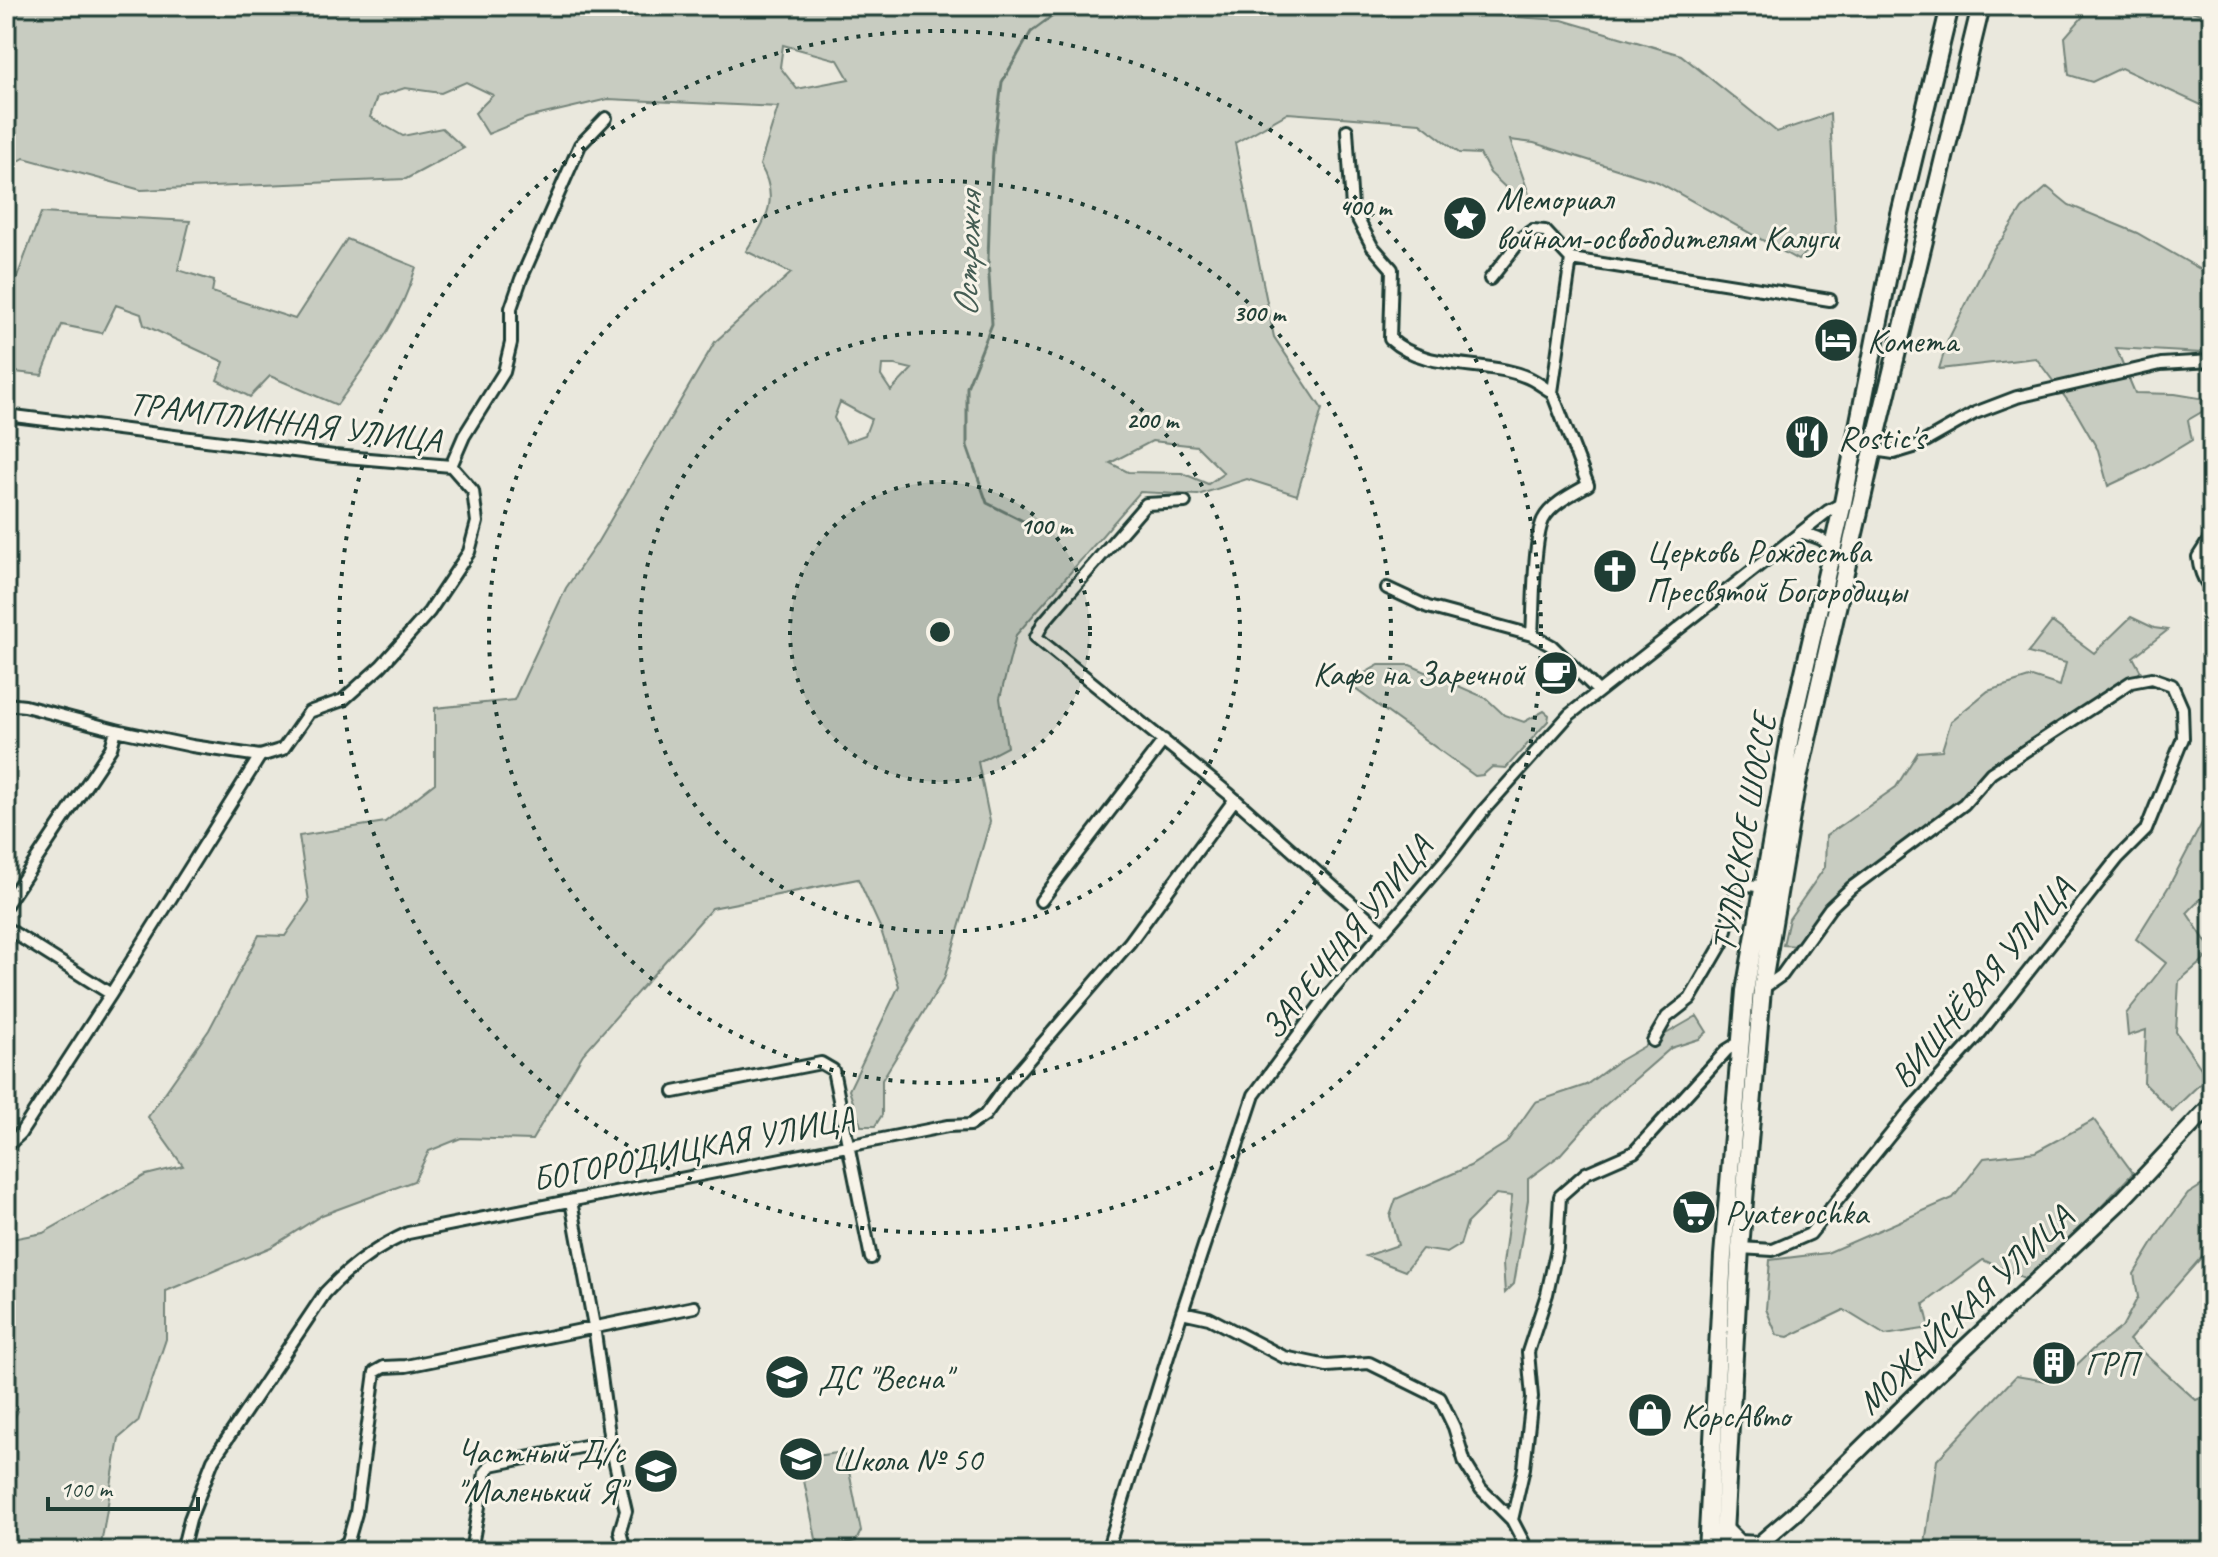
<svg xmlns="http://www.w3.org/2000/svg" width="2218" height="1557" font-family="Caveat,sans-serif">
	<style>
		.green { fill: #c8ccc1; stroke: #74847a; stroke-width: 2; fill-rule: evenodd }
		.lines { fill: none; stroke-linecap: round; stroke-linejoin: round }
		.stream { stroke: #6a7c72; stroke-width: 3 }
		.street-casing { stroke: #1f3d34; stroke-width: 16 }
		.secondary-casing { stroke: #1f3d34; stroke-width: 20 }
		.primary-casing { stroke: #1f3d34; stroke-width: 22 }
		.street { stroke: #f7f3e8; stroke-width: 10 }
		.secondary { stroke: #f7f3e8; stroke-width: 14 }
		.primary { stroke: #f7f3e8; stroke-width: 16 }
		.ring { fill: none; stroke: #1f3d34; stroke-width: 4; stroke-dasharray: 4 8 }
		.labels { text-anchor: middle; stroke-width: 6; stroke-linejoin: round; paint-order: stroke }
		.poi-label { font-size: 34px; fill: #1f3d34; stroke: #f7f3e8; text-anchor: start }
		.street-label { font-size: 34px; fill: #1f3d34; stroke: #f7f3e8 }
		.water-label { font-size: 36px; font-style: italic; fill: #445c53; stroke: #f7f3e8 }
		.centre { fill: #1f3d34; stroke: #f7f3e8; stroke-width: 4 }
		.ring-label { font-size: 24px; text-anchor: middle; font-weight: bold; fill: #1f3d34; stroke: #f7f3e8; stroke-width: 6; stroke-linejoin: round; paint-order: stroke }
	</style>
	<rect width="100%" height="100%" fill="#eae8dd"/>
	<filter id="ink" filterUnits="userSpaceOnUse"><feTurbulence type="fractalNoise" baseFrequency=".0125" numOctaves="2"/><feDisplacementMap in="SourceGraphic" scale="16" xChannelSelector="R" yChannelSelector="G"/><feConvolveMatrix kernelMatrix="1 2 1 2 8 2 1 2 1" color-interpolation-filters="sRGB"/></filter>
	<g filter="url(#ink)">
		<path class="green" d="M6 6H1466L1484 15 1562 20 1681 55 1777 132 1830 114 1836 238 1824 236 1798 260 1658 182 1534 143 1510 140 1530 197 1521 202 1490 173 1480 154 1459 153 1420 123 1288 113 1235 143 1274 337 1322 409 1297 495 1247 479 1198 495 1140 492 1016 635 1000 698 1007 747 978 762 990 822 944 979 882 1080V1115L875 1126H861L849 1090 899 986 880 927 858 879 712 908 583 1054 532 1140 461 1138 429 1151 414 1181 322 1215 271 1247 166 1291V1339L138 1422 119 1438 100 1551H20L6 1492V1434L18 1411 6 1405V1240L43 1233 146 1175 183 1166 148 1117 209 1030 259 935 285 936 309 901 299 836 385 822 435 783V708L514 700 566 588 597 543 715 342 791 273 746 251C765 221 781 200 760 165L778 107 608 99 527 118 488 134 475 113 493 95 466 82 441 93 405 88 377 97 370 117 403 136 442 128 464 148 406 179 141 190 24 158 6 169ZM783 45 838 60 849 79 797 89 780 67ZM882 365H895L912 369 891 391 881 376ZM840 402 871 419 865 435 846 442 834 418ZM1152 441 1197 446 1224 473 1208 484 1182 473 1128 472 1110 463Z
			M2092 6H2177L2212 18V110L2121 68 2092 82 2069 75 2065 37Z
			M2047 187 2069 205 2137 233 2212 276V378L2201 353 2116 348 2135 393 2175 394 2212 400V406L2188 420 2192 440 2144 469 2108 486 2098 450 2076 412 2036 358 1939 369 1948 340 1994 248 2003 238 2022 209Z
			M41 213 190 221 178 270 214 281 212 292 295 319 347 239 416 267C401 319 368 362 337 405L270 376 250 397 217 380 224 362 144 325 141 314 116 305 102 333 62 325 42 375 6 371V307Z
			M2131 617 2154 628 2168 630 2133 657 2141 672 1990 767 1958 801 1846 884 1798 946 1783 945 1789 919 1825 867 1826 836 1896 787 1918 752 1942 750 1951 721 1988 691 2032 677 2060 686 2066 663 2028 653 2052 622 2094 653Z
			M1379 665H1410L1486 698 1504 715 1524 722 1544 711 1549 715 1548 721 1506 768 1492 767 1483 775 1475 776 1347 683Z
			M2212 804V887L2187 913 2212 951V960L2206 958 2179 981 2176 1032 2207 1077 2172 1111 2144 1083 2146 1030 2128 1036 2126 1014 2166 963 2136 939 2169 886Z
			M1697 1016 1707 1032 1699 1039 1671 1048 1602 1108 1559 1156 1528 1179V1200L1514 1284 1505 1293 1503 1264 1512 1196 1496 1194 1467 1223 1460 1245 1447 1253 1422 1249 1405 1271 1366 1256 1398 1245 1390 1216 1396 1199 1470 1166 1506 1143 1535 1102 1586 1085 1617 1062Z
			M2094 1120 2133 1173 2031 1281 1983 1260 1924 1304 1930 1328 1885 1335 1844 1310 1788 1337 1777 1335 1766 1309 1770 1260 1827 1253 1953 1198 1984 1158 2035 1152Z
			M2212 1179V1245L2129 1340 2196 1400 2212 1393V1551H1924L1937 1460 2016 1376 2058 1383 2092 1350 2122 1327 2138 1297 2134 1274 2161 1230 2188 1194Z
			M838 1453 844 1454 847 1461 861 1531 856 1541 824 1548 816 1539 802 1471C807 1454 823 1455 838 1453Z"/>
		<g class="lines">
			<path class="stream" d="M1049 534 987 503 967 446V387L992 324 988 260 990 201 993 152 1002 82 1031 32 1066 6"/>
			<g class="street-casing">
				<path id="street" d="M1347 130 1352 208 1372 246 1392 269 1390 339C1425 371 1482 360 1524 376 1534 379 1543 387 1552 392L1571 259 1545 231 1533 230 1524 236 1490 279
					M1571 259 1830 300
					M6 415 334 456 451 466 473 491 477 522 469 552 429 612 381 666 343 700 309 712 283 749 260 756 192 746 116 730 25 706 6 704
					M1873 450 1894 453 1917 446 1975 413 2017 397 2161 364 2212 361
					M451 466 464 436 504 372 511 343V308L521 279 580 145 606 118
					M1185 502 1146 504 1043 623 1036 637 1229 794 1384 932
					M1803 533C1816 537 1828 538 1831 553
					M2212 535 2198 557C2199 567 2203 582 2212 588
					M1387 588 1428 607 1532 635 1552 646 1598 691
					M1532 635C1534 607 1533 543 1543 520 1551 504 1574 493 1588 485L1552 392
					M1041 901 1164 740
					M6 905 111 748 116 730
					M6 928 111 994
					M1653 1041 1667 1017 1690 999 1722 944 1736 893 1749 885 1764 887
					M674 1092 821 1063 833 1070 871 1258
					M6 1147 20 1134 111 994 260 756
					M571 1201 594 1326 610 1441 626 1511 620 1531 625 1551
					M1740 1248 1773 1250 1810 1234 1912 1108 1976 1038 2118 858 2146 830 2183 738 2182 708 2172 685 2152 678 2131 682 1991 773 1964 804 1851 888 1830 908 1782 975 1762 989
					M1182 1312 1209 1318 1284 1357 1327 1366 1369 1363 1440 1398 1454 1427 1465 1463 1481 1489 1512 1520 1525 1545
					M1512 1520 1524 1468 1532 1397 1528 1352 1547 1294 1557 1248 1560 1196 1586 1173 1634 1152 1727 1050 1740 1042
					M182 1551 190 1519 213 1460 325 1293C349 1267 375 1248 408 1233L948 1126 970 1125 985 1115 1006 1086 1130 942 1235 799
					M337 1551 348 1541 356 1513 375 1372 384 1367 406 1366 694 1307
					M471 1551 485 1473 491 1465 610 1441
					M1107 1551 1182 1312 1254 1095 1324 1000 1446 859 1484 810 1569 715 1828 511 1843 503"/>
			</g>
			<g class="secondary-casing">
				<path id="secondary" d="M1724 1528 1739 1543 1759 1544
					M1751 1551 1793 1515 1936 1375 2122 1200 2212 1104"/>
			</g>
			<g class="primary-casing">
				<path id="primary" d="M1707 1551 1723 1256 1745 991 1793 720 1843 503 1900 214 1950 6
					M1723 1551 1740 1248 1762 989 1795 792 1873 450 1981 6"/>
			</g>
			<use href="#street" class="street"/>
			<use href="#secondary" class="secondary"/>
			<use href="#primary" class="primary"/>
		</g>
	</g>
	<circle cx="940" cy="632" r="150" fill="#1f3d34" fill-opacity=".12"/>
	<g class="ring">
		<circle cx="940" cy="632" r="150"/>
		<circle cx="940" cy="632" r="300"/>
		<circle cx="940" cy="632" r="451"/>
		<circle cx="940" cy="632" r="601"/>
	</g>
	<defs>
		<g id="sight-disc" transform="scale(2.3)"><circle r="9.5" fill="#1f3d34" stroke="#f7f3e8"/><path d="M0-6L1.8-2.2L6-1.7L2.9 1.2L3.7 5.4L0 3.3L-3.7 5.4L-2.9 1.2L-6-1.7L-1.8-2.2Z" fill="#fff"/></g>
		<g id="hotel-disc" transform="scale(2.3)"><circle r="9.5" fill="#1f3d34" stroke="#f7f3e8"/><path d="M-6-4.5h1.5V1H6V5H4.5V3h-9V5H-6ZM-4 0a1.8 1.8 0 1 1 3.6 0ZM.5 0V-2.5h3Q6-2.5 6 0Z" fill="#fff"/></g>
		<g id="restaurant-disc" transform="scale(2.3)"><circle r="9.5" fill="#1f3d34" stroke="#f7f3e8"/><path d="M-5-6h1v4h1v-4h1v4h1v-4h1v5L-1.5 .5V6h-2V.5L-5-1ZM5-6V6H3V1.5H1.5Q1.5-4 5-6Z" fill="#fff"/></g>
		<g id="church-disc" transform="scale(2.3)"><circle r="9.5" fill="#1f3d34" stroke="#f7f3e8"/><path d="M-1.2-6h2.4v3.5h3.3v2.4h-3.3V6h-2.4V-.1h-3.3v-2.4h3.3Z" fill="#fff"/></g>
		<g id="cafe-disc" transform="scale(2.3)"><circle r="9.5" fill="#1f3d34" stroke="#f7f3e8"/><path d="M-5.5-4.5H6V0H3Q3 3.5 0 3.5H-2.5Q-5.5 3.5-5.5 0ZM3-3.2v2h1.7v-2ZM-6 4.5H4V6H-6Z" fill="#fff"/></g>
		<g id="supermarket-disc" transform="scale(2.3)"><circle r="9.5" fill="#1f3d34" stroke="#f7f3e8"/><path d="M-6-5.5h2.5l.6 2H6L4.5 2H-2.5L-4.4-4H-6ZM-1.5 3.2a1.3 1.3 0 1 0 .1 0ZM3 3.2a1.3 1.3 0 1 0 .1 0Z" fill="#fff"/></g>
		<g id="building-disc" transform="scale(2.3)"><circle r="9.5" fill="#1f3d34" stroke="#f7f3e8"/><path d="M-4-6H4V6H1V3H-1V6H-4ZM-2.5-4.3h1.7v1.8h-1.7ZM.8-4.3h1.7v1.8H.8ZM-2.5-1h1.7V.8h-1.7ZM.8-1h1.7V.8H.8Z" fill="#fff"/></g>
		<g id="school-disc" transform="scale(2.3)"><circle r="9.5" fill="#1f3d34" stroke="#f7f3e8"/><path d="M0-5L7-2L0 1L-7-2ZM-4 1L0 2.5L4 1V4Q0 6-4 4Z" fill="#fff"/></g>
		<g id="shop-disc" transform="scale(2.3)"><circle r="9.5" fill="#1f3d34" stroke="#f7f3e8"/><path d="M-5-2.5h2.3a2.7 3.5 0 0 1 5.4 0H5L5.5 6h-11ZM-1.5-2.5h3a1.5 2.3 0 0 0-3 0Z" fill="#fff"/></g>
	</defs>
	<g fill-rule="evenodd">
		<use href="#sight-disc" x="1465" y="218"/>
		<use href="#hotel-disc" x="1836" y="340"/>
		<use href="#restaurant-disc" x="1807" y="437"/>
		<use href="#church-disc" x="1615" y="571"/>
		<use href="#cafe-disc" x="1556" y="673"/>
		<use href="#supermarket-disc" x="1694" y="1212"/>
		<use href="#building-disc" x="2054" y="1363"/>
		<use href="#school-disc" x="787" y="1377"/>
		<use href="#shop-disc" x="1650" y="1415"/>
		<use href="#school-disc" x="801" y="1459"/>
		<use href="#school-disc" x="656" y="1471"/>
	</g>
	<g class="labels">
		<g class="poi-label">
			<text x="1496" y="210">Мемориал<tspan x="1496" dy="39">войнам-освободителям Калуги</tspan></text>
			<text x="1867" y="352">Комета</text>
			<text x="1838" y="449">Rostic's</text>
			<text x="1646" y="563">Церковь Рождества<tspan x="1646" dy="39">Пресвятой Богородицы</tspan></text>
			<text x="1525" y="685" text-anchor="end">Кафе на Заречной</text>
			<text x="1725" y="1224">Pyaterochka</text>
			<text x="2085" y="1375">ГРП</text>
			<text x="818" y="1389">ДС "Весна"</text>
			<text x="1681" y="1427">КорсАвто</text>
			<text x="625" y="1463" text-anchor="end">Частный Д/с<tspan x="625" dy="39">"Маленький Я"</tspan></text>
			<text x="832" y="1471">Школа № 50</text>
		</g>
		<g class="street-label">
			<text transform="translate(285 421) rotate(7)" y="12">ТРАМПЛИННАЯ УЛИЦА</text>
			<text transform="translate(1743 833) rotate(-80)" y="12">ТУЛЬСКОЕ ШОССЕ</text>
			<text transform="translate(1346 937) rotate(-51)" y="12">ЗАРЕЧНАЯ УЛИЦА</text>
			<text transform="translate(1981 982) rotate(-50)" y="12">ВИШНЁВАЯ УЛИЦА</text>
			<text transform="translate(693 1148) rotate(-11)" y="12">БОГОРОДИЦКАЯ УЛИЦА</text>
			<text transform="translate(1964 1309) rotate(-44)" y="12">МОЖАЙСКАЯ УЛИЦА</text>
		</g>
		<g class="water-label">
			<text transform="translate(966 255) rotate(-88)" y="13">Острожня</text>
		</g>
	</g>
	<circle cx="940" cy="632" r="12" class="centre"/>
	<g class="ring-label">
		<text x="1365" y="215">400 m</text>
		<text x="1259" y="321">300 m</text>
		<text x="1152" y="428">200 m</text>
		<text x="1046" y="534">100 m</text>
	</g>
	<rect width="2218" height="1557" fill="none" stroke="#f7f3e8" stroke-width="32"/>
	<rect x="16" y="16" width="2186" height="1525" fill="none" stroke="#1f3d34" stroke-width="3" filter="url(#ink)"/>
	<path d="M48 1497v12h150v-12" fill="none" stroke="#1f3d34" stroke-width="4"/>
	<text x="60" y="1497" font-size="24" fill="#1f3d34" stroke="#f7f3e8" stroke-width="6" paint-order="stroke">100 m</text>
</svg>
